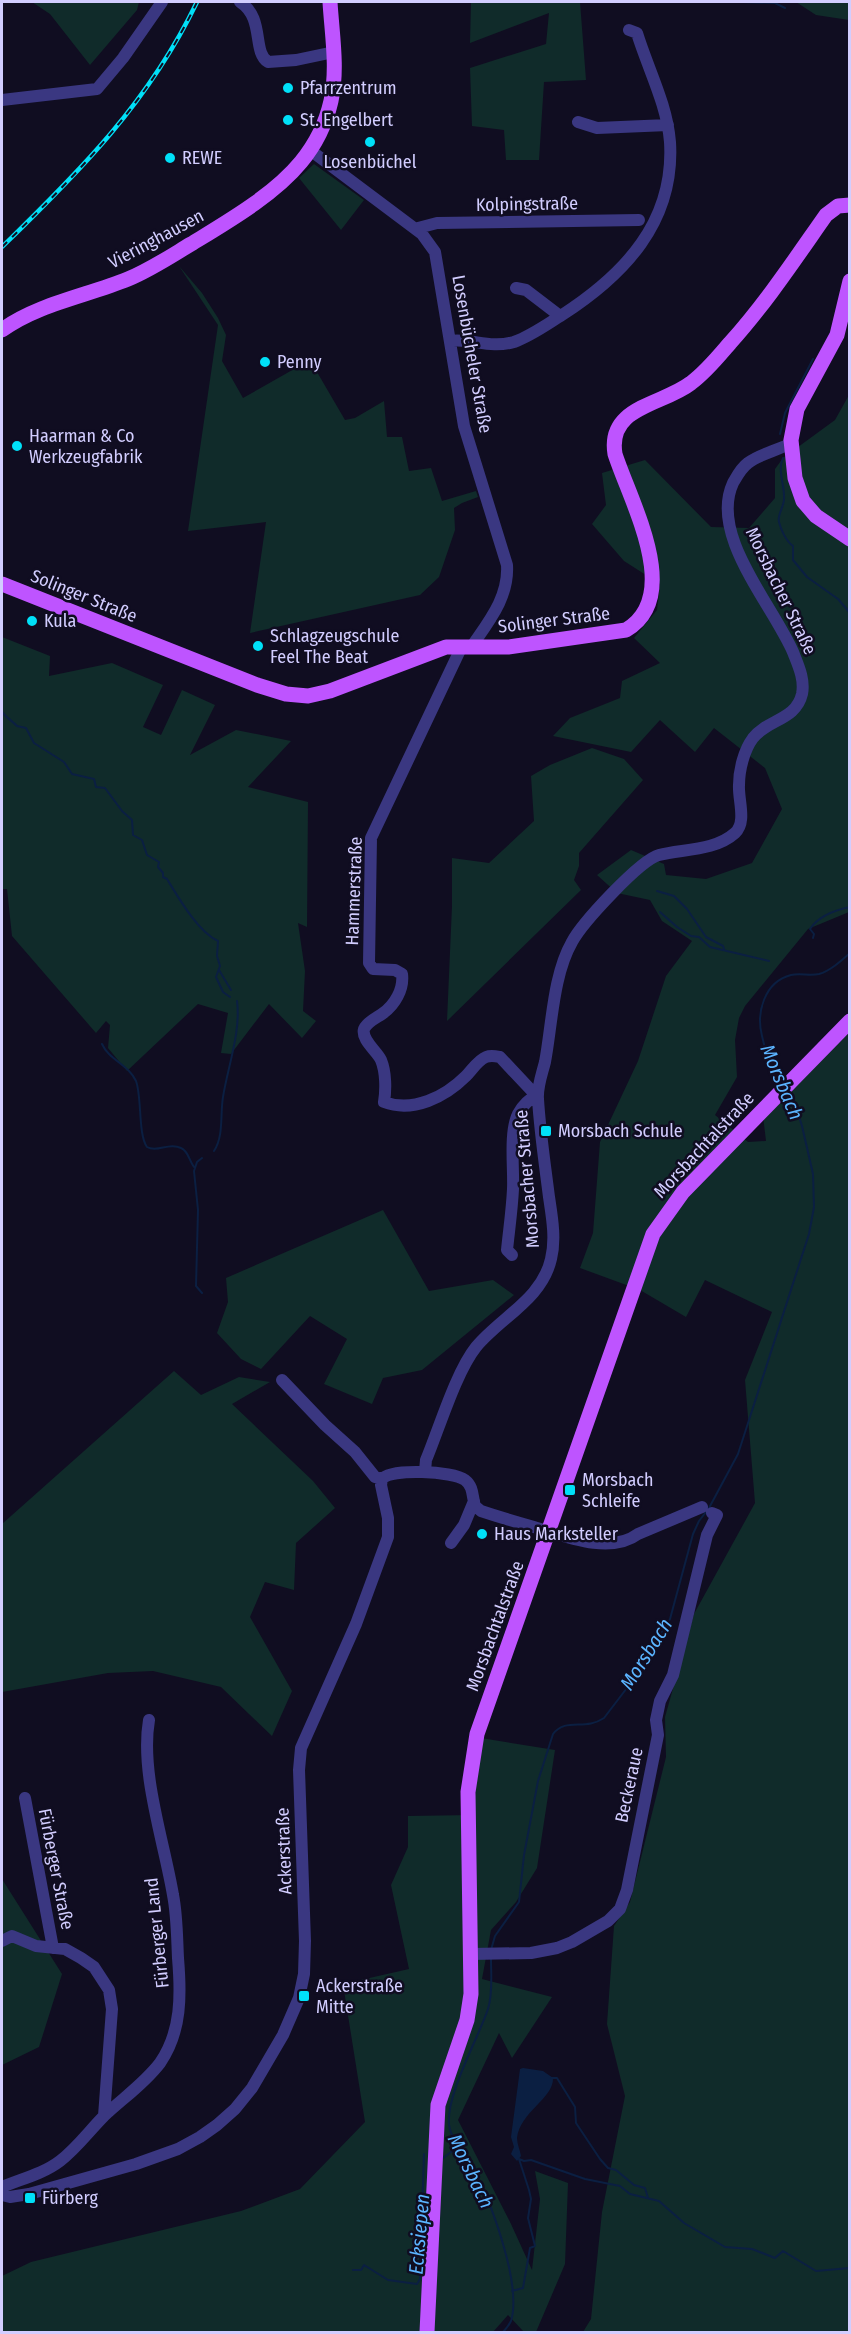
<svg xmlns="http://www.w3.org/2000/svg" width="851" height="2334" font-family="'Fira Sans Condensed',sans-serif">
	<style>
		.green { fill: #102b2a }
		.water { fill: #0b1f42 }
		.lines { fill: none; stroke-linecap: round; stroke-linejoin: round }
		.stream { stroke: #0b1f42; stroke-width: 2 }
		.minor { stroke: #3a3781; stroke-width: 12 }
		.major { stroke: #be54ff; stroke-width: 15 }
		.rail-casing { stroke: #00e0f8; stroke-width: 4.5 }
		.rail { stroke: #100d21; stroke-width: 2; stroke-dasharray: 7; stroke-linecap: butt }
		.poi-dot { fill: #00e0f8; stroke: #100d21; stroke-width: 2 }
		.labels { text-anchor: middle; stroke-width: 5; stroke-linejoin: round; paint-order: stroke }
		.poi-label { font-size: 18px; fill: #d2cdff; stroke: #100d21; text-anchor: start }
		.street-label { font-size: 18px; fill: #d2cdff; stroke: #100d21 }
		.water-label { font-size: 20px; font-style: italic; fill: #5bb4ff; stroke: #100d21 }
	</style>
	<rect width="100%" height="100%" fill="#100d21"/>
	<path class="green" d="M32 2H139L137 10 90 65 50 14Z
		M471 2H580L586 80 544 82 539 160H506L504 130 472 126 470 68 546 44 549 13 470 43Z
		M796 2H849V20L816 15Z
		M314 164 364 200 341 230 299 178Z
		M179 266 202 293 218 318 226 335 222 361 243 398 310 360 345 420 355 418 384 401 387 437H402L409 471 431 468 442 501 476 491 478 497 462 503 454 508 455 530 439 577 420 595 250 633 266 522 188 531 218 325Z
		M849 395V912L808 929 745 1006 739 1018 735 1040 737 1077 715 1115 748 1142 766 1141 763 1116 849 1033V2332H583L591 2319 602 2212 625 2096 607 2024 614 1926 630 1902 666 1757 665 1717 694 1614 755 1503 745 1380 772 1312 705 1280 686 1317 640 1290 580 1268 593 1233 600 1142 638 1061 666 976 692 941 662 921 650 900 617 893 597 875 631 850 664 864 666 875 706 879 752 863 782 809 765 768 714 728 695 752 660 720 631 752 553 736 570 718 620 698 622 681 660 663 634 638 657 610 660 584 624 561 592 524 606 505 602 473 645 460 711 527 749 528 775 498V469L783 458 835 420Z
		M2 637 50 656 49 676 112 663 163 685 143 727 161 735 182 690 215 705 190 755 236 730 291 741 248 787 308 802 307 927 298 923 305 971 303 1011 316 1021 302 1038 269 1004 231 1054 221 1053 228 1013 198 1004 127 1071 108 1048 110 1025 106 1021 96 1033 12 936 7 889H2Z
		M592 748 624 759 643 780 579 853V866L574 880 581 890 447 1021 452 906V858L489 863 534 821 531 776 550 765Z
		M383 1210 429 1291 493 1280 514 1295 422 1370 383 1378 372 1404 324 1384 347 1339 310 1316 261 1369 241 1359 217 1333 228 1302 226 1278Z
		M174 1371 201 1395 239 1377 270 1382 232 1404 313 1481 335 1508 296 1543 294 1590 265 1582 250 1617 292 1691 272 1736 221 1687 153 1671 108 1673 2 1692V1524Z
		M481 1738 555 1750 537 1868 516 1902 491 1930 482 1979 552 1997 512 2058 499 2033 458 2120 511 2224 532 2270 540 2199 535 2171 568 2183 565 2264 536 2332H524L508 2315 493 2332H2V2276L31 2262 241 2211 300 2189 365 2122 343 1984 409 1969 391 1885 408 1847V1816L473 1815Z
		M2 1879 62 1974 39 2047 2 2065Z"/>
	<path class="water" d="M523 2068 543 2071 553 2078C554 2098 520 2112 517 2138 517 2144 520 2150 521 2156L517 2161 511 2154 514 2147 511 2137 520 2069Z"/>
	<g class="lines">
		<path class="stream" d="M742 2 775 3 785 8
			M780 434 785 413 813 359
			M783 458C777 471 785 485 784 499 784 507 777 515 779 522 781 530 786 541 793 546V560L807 577 838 599 850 613
			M2 712C7 718 12 721 17 726L26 728 34 743 64 762 72 774 94 779 96 787 105 788 122 811 132 820 133 835 142 840 147 855 159 862 158 867 163 873V877L167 879C178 897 198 932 218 941L217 956 220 966 216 977 223 992 230 997
			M657 891 674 896 687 909 706 937 723 946 724 949
			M660 912 677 927 691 936 699 937 710 947 769 961
			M813 938 814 934 810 929C818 917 835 910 850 907
			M219 970 231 990
			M102 1044C109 1060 129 1065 136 1081 142 1097 138 1135 147 1147 157 1153 169 1142 181 1148 189 1151 189 1162 195 1168
			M781 1083C770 1070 766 1053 762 1036 756 1013 764 982 791 975 800 973 810 976 819 974 830 971 841 961 850 953
			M214 1151C224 1136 220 1114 223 1097 228 1066 241 1032 237 1001
			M202 1158 197 1162 194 1171 198 1210 196 1286 202 1293
			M491 1950 495 1936 519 1902 524 1855 538 1781 553 1734C566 1717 585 1731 604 1718L630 1684 670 1619 693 1534 699 1521 709 1508 738 1454 809 1234 814 1207 813 1174 802 1126 793 1098 788 1092
			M491 1959C491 1975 493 1993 488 2009 478 2039 446 2094 449 2125 451 2140 466 2156 473 2169 491 2201 522 2285 511 2321 509 2325 506 2329 503 2332
			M551 2078H557L575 2107 576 2123 600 2159 608 2168 616 2170 634 2185 645 2188 648 2198
			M443 2158 459 2146
			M353 2270H361L364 2265 388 2280 417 2284 420 2279 424 2154
			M512 2291 523 2288 530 2248 535 2246 528 2218 531 2199 529 2190 519 2159 524 2161 531 2160 585 2179 620 2186 630 2194 659 2201 684 2223 725 2247 752 2249 775 2258 783 2251 816 2271 850 2268"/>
		<path class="minor" d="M240 2C265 18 252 52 268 62L296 60 334 52
			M2 100 97 89 123 58 162 2
			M578 122 597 128 668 125
			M310 150 422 234 435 252 464 426 507 565C509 597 489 621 472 646
			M417 230 418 228 437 223 639 220
			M516 288 526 290 560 316
			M450 341C472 338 489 349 514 342 531 336 546 325 562 315 624 275 675 222 670 142 667 104 648 69 637 33L629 30
			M462 646 371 838 369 963 373 969 395 970 402 974C404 989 395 1005 382 1014 376 1018 367 1022 364 1029 361 1040 377 1051 381 1060 386 1072 386 1090 384 1102 413 1113 445 1097 466 1076 472 1070 478 1060 486 1057 491 1055 495 1056 500 1057L531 1090 538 1095C530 1098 522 1106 518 1114 509 1133 514 1168 513 1189 512 1210 509 1230 507 1250L512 1255
			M282 1380 325 1425 355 1452 375 1477 382 1479
			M425 1471 426 1460C439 1429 456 1372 476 1347 501 1317 542 1299 551 1259 556 1239 552 1217 549 1197 545 1165 540 1132 538 1099 537 1087 542 1074 545 1062 552 1025 553 975 572 942 582 923 640 860 659 855 683 849 715 851 735 833 747 822 738 800 739 785 739 770 744 750 753 738 768 719 796 720 802 694 805 679 798 665 793 652 772 604 709 535 733 483 737 476 741 468 748 463 758 455 775 451 787 445L791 440
			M382 1479C390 1468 453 1471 465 1480 474 1487 472 1497 475 1506L481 1511C499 1517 516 1522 534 1527 564 1536 610 1555 638 1534L702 1507
			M451 1543 464 1525 474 1501
			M25 1798 53 1948
			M2 1941 12 1936 36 1946 65 1949 81 1958 94 1967 109 1990 112 2009 104 2116
			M471 1954 531 1953 557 1948 572 1942 608 1921 620 1909 627 1890 658 1735 656 1720 660 1701 673 1675 707 1535 717 1515 712 1513
			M2 2187C21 2179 43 2174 60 2161 77 2148 89 2131 104 2116 123 2098 144 2084 160 2063 182 2031 181 1994 178 1958 177 1937 177 1915 173 1895 164 1841 140 1773 149 1720
			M2 2195 10 2197 29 2194 136 2164 178 2149 200 2137 217 2125 235 2109 252 2088 283 2035 299 1998 304 1974 305 1941 299 1770 301 1748 356 1624 388 1537V1518L381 1485 382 1479"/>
		<path class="major" d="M850 281 837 335 797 409 791 440 795 478 803 501 816 516 850 539
			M2 330C38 304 86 296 128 279 150 270 171 256 191 244 227 222 274 195 301 162 315 145 326 123 331 101 338 68 332 35 330 2
			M2 584 257 685 286 694 308 696 330 691 446 647H508L626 630C684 596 630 501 615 454 607 406 663 405 691 383 706 372 718 357 730 343 766 303 795 259 826 215L838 206 850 205
			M427 2332 438 2105 467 2020 471 1994 468 1792 477 1734 653 1234 683 1192 850 1021"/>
		<g class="rail-casing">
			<path id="rail" d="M2 247C80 171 149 102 197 2"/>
		</g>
		<use href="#rail" class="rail"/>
	</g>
	<g class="poi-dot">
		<circle cx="288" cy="88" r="6"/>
		<circle cx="288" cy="120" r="6"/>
		<circle cx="370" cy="142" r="6"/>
		<circle cx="170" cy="158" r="6"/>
		<circle cx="265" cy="362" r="6"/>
		<circle cx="17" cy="446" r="6"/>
		<circle cx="32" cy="621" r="6"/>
		<circle cx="258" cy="646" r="6"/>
		<rect x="540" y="1125" width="12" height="12" rx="3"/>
		<rect x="564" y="1484" width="12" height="12" rx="3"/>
		<circle cx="482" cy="1534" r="6"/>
		<rect x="298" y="1990" width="12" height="12" rx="3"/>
		<rect x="24" y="2192" width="12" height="12" rx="3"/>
	</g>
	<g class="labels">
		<g class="poi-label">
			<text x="300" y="94">Pfarrzentrum</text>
			<text x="300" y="126">St. Engelbert</text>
			<text x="182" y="164">REWE</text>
			<text x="370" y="168" text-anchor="middle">Losenbüchel</text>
			<text x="277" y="368">Penny</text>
			<text x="29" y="442">Haarman &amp; Co<tspan x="29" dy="21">Werkzeugfabrik</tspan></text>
			<text x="44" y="627">Kula</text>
			<text x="270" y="642">Schlagzeugschule<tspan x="270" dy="21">Feel The Beat</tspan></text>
			<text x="558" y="1137">Morsbach Schule</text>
			<text x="582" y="1486">Morsbach<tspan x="582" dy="21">Schleife</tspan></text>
			<text x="494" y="1540">Haus Marksteller</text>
			<text x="316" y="1992">Ackerstraße<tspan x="316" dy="21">Mitte</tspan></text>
			<text x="42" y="2204">Fürberg</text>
		</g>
		<g class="street-label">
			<text transform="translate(527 204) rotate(-1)" y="6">Kolpingstraße</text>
			<text transform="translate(156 239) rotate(-28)" y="6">Vieringhausen</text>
			<text transform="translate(472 354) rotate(80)" y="6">Losenbücheler Straße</text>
			<text transform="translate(781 591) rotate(64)" y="6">Morsbacher Straße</text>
			<text transform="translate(84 596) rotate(22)" y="6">Solinger Straße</text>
			<text transform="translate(554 620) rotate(-7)" y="6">Solinger Straße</text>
			<text transform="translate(354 891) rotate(-88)" y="6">Hammerstraße</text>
			<text transform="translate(704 1145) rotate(-47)" y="6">Morsbachtalstraße</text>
			<text transform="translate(527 1179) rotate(-95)" y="6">Morsbacher Straße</text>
			<text transform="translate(495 1626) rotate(-70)" y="6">Morsbachtalstraße</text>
			<text transform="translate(629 1785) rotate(-78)" y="6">Beckeraue</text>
			<text transform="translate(284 1851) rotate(-92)" y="6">Ackerstraße</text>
			<text transform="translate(56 1869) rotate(79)" y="6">Fürberger Straße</text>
			<text transform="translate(157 1933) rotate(-96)" y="6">Fürberger Land</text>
		</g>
		<g class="water-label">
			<text transform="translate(782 1082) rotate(67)" y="7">Morsbach</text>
			<text transform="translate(646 1654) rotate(-58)" y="7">Morsbach</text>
			<text transform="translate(471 2171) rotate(64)" y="7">Morsbach</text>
			<text transform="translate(419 2234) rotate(-85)" y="7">Ecksiepen</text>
		</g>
	</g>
	<rect width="851" height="2334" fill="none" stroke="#d2cdff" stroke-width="6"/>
</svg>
